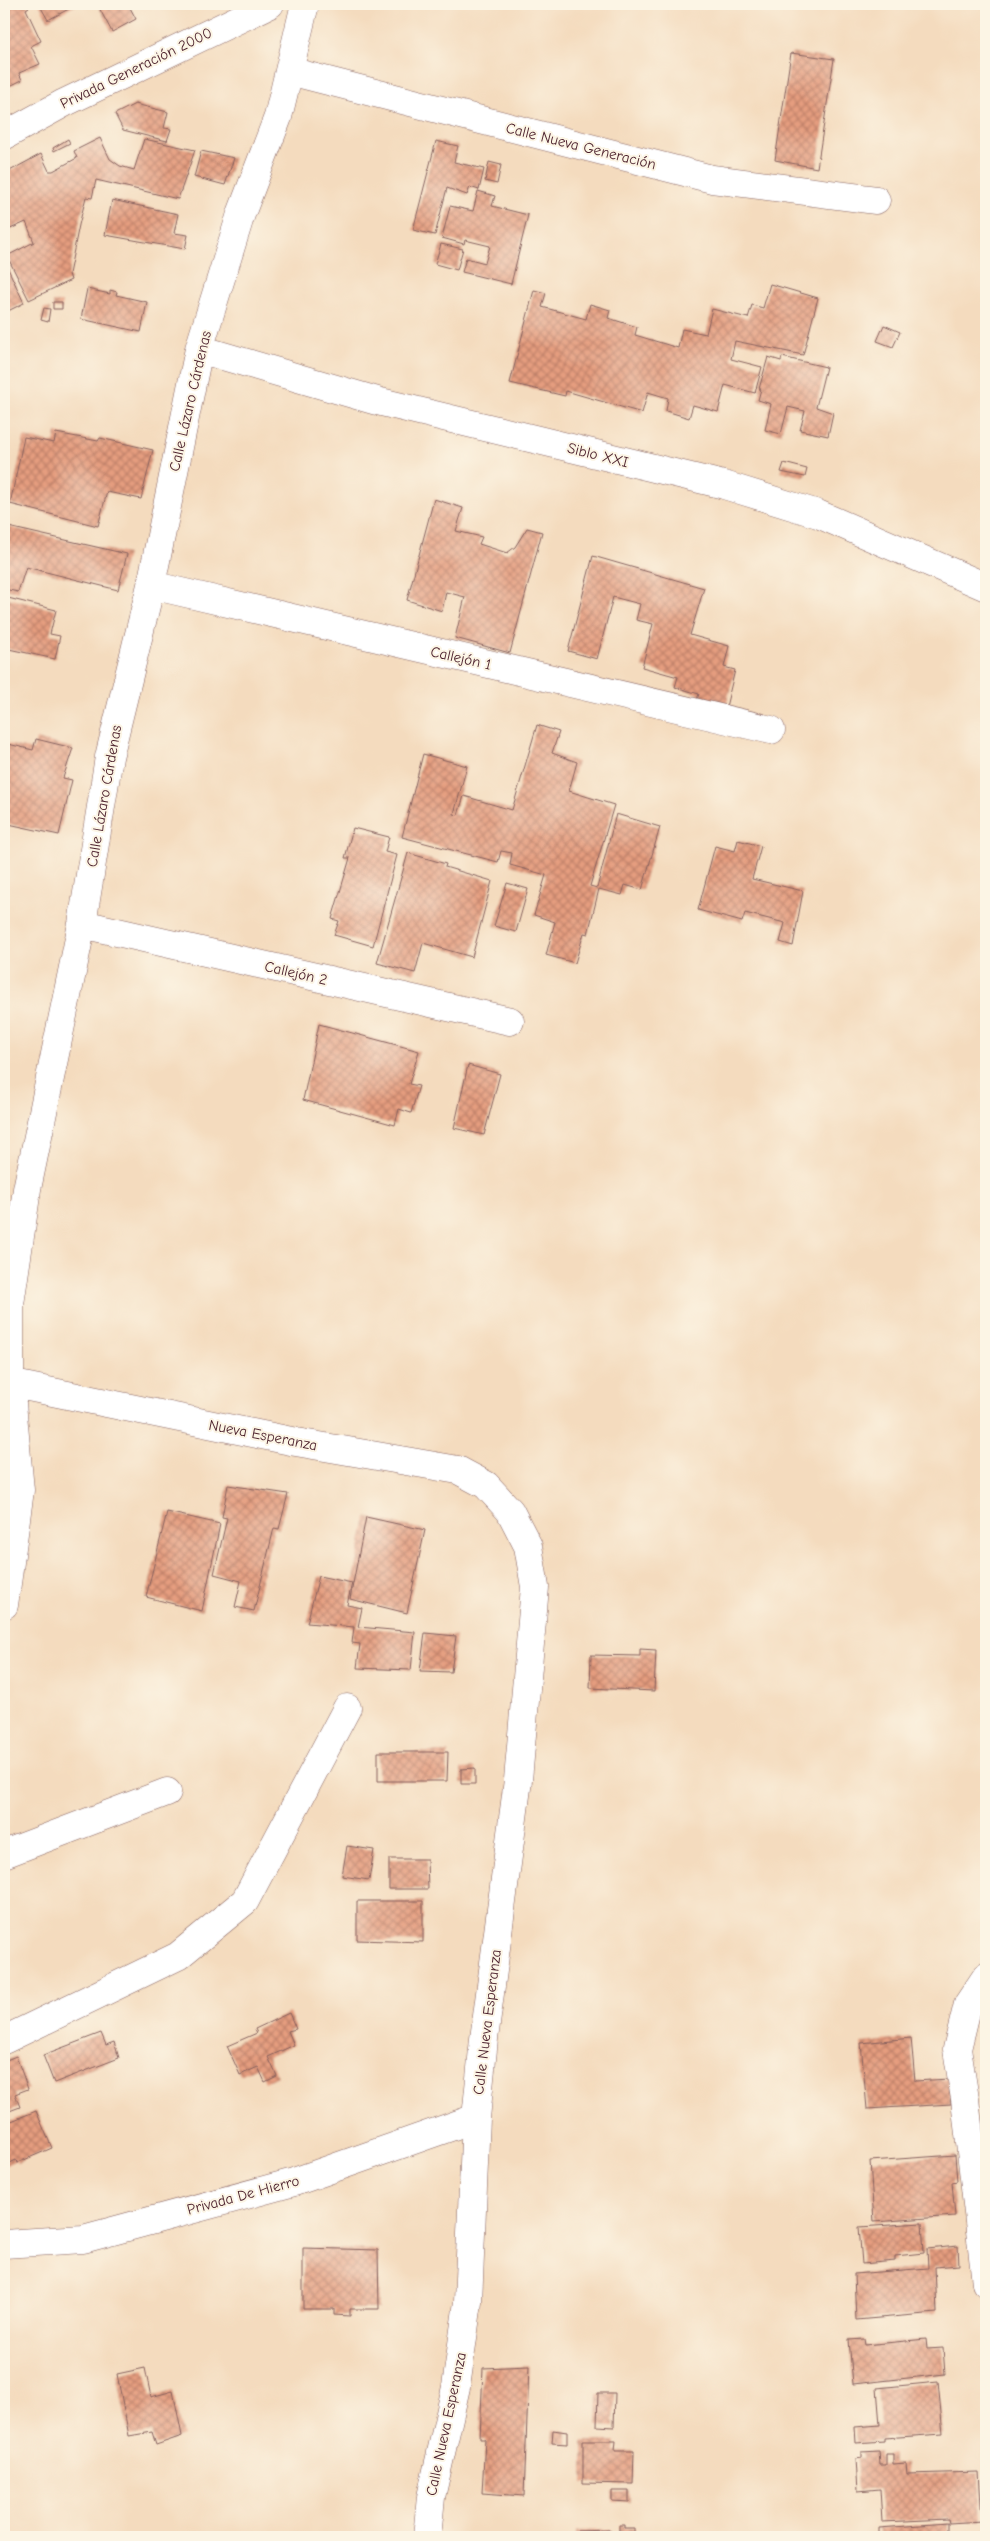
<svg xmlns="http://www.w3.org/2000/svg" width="990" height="2541" font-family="'Comic Neue',sans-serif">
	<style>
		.building { fill: url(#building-cross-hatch) }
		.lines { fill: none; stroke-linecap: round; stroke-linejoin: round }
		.minor-casing { stroke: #86615e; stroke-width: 29 }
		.minor { stroke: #fff; stroke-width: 28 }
		.labels { text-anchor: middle; stroke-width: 4; stroke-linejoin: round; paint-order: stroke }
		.street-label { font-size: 15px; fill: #4a1f2b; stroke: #fcf5e5 }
	</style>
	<defs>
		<pattern id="building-cross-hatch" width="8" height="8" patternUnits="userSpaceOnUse" patternTransform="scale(1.25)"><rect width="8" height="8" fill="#e59d7f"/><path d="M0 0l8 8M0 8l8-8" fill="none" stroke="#bc7f68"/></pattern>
	</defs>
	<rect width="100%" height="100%" fill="#fcf5e5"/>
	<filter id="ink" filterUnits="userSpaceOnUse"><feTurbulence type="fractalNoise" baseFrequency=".02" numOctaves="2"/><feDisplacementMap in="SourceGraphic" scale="10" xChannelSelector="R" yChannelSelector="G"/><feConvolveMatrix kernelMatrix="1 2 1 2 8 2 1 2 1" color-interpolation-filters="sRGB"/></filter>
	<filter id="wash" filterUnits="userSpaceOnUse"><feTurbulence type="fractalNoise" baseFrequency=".0096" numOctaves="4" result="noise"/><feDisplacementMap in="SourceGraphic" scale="20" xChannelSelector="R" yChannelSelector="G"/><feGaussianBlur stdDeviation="1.12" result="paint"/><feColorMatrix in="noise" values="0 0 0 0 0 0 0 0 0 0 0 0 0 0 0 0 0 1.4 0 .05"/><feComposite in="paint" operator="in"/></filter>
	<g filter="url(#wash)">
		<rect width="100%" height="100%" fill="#f4dbbe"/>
		<g id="blocks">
			<path class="building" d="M4 4H27L29 7 26 9 41 41 31 46 40 64 19 73 22 80 4 89Z
				M39 4H78L48 20Z
				M97 4H128L136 19 112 32Z
				M791 53 834 59 817 168 775 160Z
				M135 104 168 112 164 128 171 129 167 141 123 130 115 114Z
				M100 138 110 159 120 166 134 170 144 139 195 150 178 199 96 180 92 198 86 197 79 225 69 274 71 280 29 300 7 256 34 242 26 222 8 230 4 220V174L41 154 49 171H53L77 158 74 151Z
				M68 139 70 143 54 151 53 148Z
				M436 141 458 146 454 162 484 169 479 190 470 187 467 195 447 188 435 235 413 230Z
				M201 151 234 158 225 185 194 177Z
				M489 162 501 165 497 184 485 181Z
				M478 191 495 196 492 206 528 215 511 284 462 272 466 258 485 263 490 246 465 240 464 244 442 238 450 206 473 211Z
				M112 200 178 214 174 233 188 235 185 249 105 235Z
				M441 244 463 249 457 270 435 264Z
				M4 260 24 303 4 313Z
				M770 284 818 298 803 355 735 341 731 359 762 367 755 393 725 385 718 412 693 405 689 418 666 411 668 398 648 392 642 413 566 391 565 396 510 383 534 290 546 293 542 307 586 319 590 304 610 310 608 318 637 327 635 335 678 348 682 329 706 334 712 309 748 318 752 305 763 308Z
				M87 289 110 294V290L117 292 116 295 147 302 141 332 81 319Z
				M53 302H62V309H53Z
				M44 308 50 309 48 322 41 320Z
				M884 325 900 332 893 347 877 341Z
				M768 357 781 361 782 357 826 367 816 407 833 413 828 436 800 430 805 411 788 407 781 434 765 430 771 404 758 400 761 389H759Z
				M56 433 98 441 100 438 153 450 141 499 107 492 98 526 10 504 24 437 54 443Z
				M784 463 807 469 805 477 781 472Z
				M434 499 463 508 456 531 482 537 479 544 507 553 515 547 527 528 542 532 510 653 455 638 465 597 446 592 442 611 407 600Z
				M4 526 127 554 118 590 26 567 18 592 4 589Z
				M593 556 704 588 690 635 729 646 724 667 735 670 725 711 696 702 699 694 675 687 678 677 642 667 653 624 636 620 640 604 613 597 597 659 568 651Z
				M4 597 56 610 50 634 60 636 55 659 4 648Z
				M537 725 559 732 552 753 577 762 569 791 614 805 590 886 597 888 616 814 660 827 642 890 625 885 622 895 599 889 588 934 584 933 575 963 546 955 555 922 534 915 546 875 510 865 512 853 501 851 498 862 402 837 423 754 467 766 454 814 458 815 464 796 512 810Z
				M36 739 73 748 63 778 72 780 59 835 4 823V743L33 750Z
				M353 828 389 837 385 852 397 855 373 946 334 935 339 921 332 919 350 858H345Z
				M738 840 761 846 752 879 803 891 793 946 780 942 785 923 745 913 742 922 698 910 715 846 735 851Z
				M408 853 446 864 445 867 492 881 472 957 423 943 415 973 377 963Z
				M507 883 528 889 516 932 494 926Z
				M319 1024 419 1051 409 1084 419 1086 411 1113 399 1109 395 1125 303 1100Z
				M468 1065 500 1074 484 1135 454 1128Z
				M228 1485 288 1494 279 1529 274 1528 254 1611 235 1607 241 1581 214 1574 227 1518 222 1517Z
				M167 1512 220 1524 202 1611 146 1597Z
				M366 1517 425 1530 407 1613 350 1599Z
				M319 1576 352 1583 347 1605 362 1608 358 1627 415 1632 411 1670 357 1668 360 1644 352 1643 354 1627 307 1623Z
				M425 1633 456 1636 451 1672 420 1671Z
				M640 1649 656 1650 654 1691 590 1688 591 1655 640 1656Z
				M378 1752H448L447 1781H378Z
				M475 1768V1784H461V1769Z
				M347 1846 374 1850 369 1880 342 1876Z
				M389 1859H427L428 1889H389Z
				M357 1901H423V1942L357 1940Z
				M289 2013 296 2029 288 2031 294 2045 268 2057 277 2076 265 2082 258 2067 240 2075 227 2046 257 2033 255 2029Z
				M101 2033 106 2045 114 2042 119 2058 54 2083 43 2055Z
				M911 2038 915 2081 949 2079 951 2104 867 2109 861 2043Z
				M16 2056 28 2089 15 2094 20 2107 4 2113V2061Z
				M36 2111 52 2148 17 2163 16 2160 4 2166V2124Z
				M955 2155 957 2181 952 2182 955 2216 874 2222 870 2161Z
				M922 2223 924 2253 895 2256V2261L862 2264 859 2227Z
				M958 2246 959 2265 935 2267 937 2313 856 2320 854 2274 928 2268 927 2249Z
				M303 2248 378 2250 379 2309H350V2316L334 2315V2309H303Z
				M864 2339 865 2345 926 2339 927 2349 943 2348 945 2374 853 2384 849 2340Z
				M529 2366 524 2496 482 2493 485 2439H480L483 2368Z
				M145 2368 151 2397 173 2391 182 2436 156 2445 152 2432 129 2436 117 2374Z
				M938 2382 943 2434 884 2438V2441L856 2443 855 2427 880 2425 877 2388Z
				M598 2393H615L614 2427 597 2426Z
				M553 2430 567 2432V2444L552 2443Z
				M583 2441H616L615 2451H634L633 2484 583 2483Z
				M879 2451 880 2465H886V2454H893V2464L906 2463 907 2474 979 2472 982 2521 949 2523 948 2519 882 2522 880 2489 858 2491 856 2459 862 2458V2452Z
				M612 2491H629V2502L612 2501Z
				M948 2523V2537H879V2528Z
				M619 2525H624V2528H634V2537H619Z
				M610 2530V2537H576V2531Z"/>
		</g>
	</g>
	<g filter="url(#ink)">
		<use href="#blocks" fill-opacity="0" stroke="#86615e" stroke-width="1"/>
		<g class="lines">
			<g class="minor-casing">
				<path id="minor" d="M289 71 712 179 876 200
					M4 136 64 103 270 4
					M199 349 377 401 724 485 818 514 986 587
					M151 585 771 730
					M82 924 510 1021
					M4 1382 296 1442 458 1470 486 1485 510 1511 528 1546 535 1587 518 1780 484 2039 476 2118 468 2302 456 2387 431 2497 427 2537
					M4 1605 20 1490 10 1382V1304L27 1189 82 924 109 757 151 585 199 349 241 214 278 117 305 4
					M4 1854 167 1792
					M986 1977 968 2004 957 2049 965 2099 986 2283
					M4 2040 178 1956 245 1901 347 1708
					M4 2244 83 2239 294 2182 476 2118"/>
			</g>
			<use href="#minor" class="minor"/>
		</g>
	</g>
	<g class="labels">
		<g class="street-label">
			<text transform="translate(136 68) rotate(-26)" y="5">Privada Generación 2000</text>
			<text transform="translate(581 146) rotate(14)" y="5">Calle Nueva Generación</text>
			<text transform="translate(190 401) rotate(-77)" y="5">Calle Lázaro Cárdenas</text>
			<text transform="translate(598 455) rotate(14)" y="5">Siblo XXI</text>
			<text transform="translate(461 658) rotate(13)" y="5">Callejón 1</text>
			<text transform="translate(104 796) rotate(-80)" y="5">Calle Lázaro Cárdenas</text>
			<text transform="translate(296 973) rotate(13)" y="5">Callejón 2</text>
			<text transform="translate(263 1435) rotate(11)" y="5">Nueva Esperanza</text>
			<text transform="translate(487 2022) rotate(-83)" y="5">Calle Nueva Esperanza</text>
			<text transform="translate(243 2195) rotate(-15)" y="5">Privada De Hierro</text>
			<text transform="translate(446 2424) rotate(-78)" y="5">Calle Nueva Esperanza</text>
		</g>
	</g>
	<rect width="990" height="2541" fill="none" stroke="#fcf5e5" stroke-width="20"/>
</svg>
